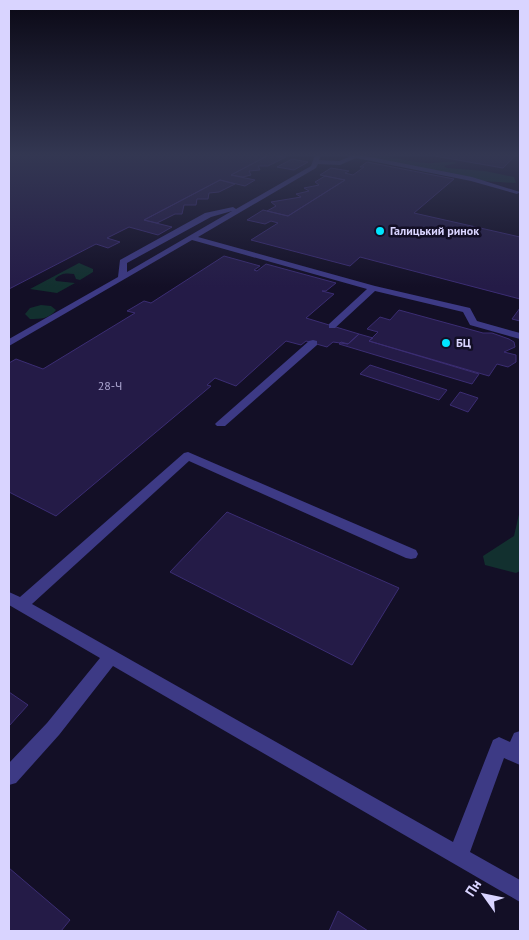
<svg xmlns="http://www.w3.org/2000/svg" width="529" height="940" font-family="'PT Sans',sans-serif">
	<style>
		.green { fill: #12302f }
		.building { fill: #241b47; stroke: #3b2d73 }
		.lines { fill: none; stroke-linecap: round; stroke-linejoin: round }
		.lane { fill: #3d3a85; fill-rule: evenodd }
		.poi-dot { fill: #00e5ff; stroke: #130f26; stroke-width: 2 }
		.labels { text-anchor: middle; stroke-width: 5; stroke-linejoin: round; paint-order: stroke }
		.far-poi-label { font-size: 12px; font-weight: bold; fill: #d9d4ff; stroke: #130f26; text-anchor: start }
		.number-label { font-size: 12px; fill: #aca6d1 }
	</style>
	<rect width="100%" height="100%" fill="#130f26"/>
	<path class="green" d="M369 155C389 155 407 162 426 163 437 164 445 160 458 163L444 166 447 168 485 171 514 177 516 183 482 181 373 158Z
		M79 263 93 269V272L80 280 76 279 74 274C66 273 61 273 55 279L56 281 75 283 57 293 30 289Z
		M41 305 51 306 56 310C49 319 40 319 30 319L25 314 30 308Z
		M520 510V571L516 573 485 565 483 556 514 536Z"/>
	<path class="building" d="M9 155H269L231 175 255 180 245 186 220 180 144 220 172 227 158 235 129 227 107 238 120 242 108 248 96 244 9 289Z
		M269 155 286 157 268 166H258L260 170 249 171 251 175 243 177 231 175Z
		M429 155H516L503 168Z
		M292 159 308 162 294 170 277 167Z
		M367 162 454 179 414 213 520 237V299L360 257 350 266 251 240 278 223 271 221 265 224 247 220 263 210 288 216 345 180 320 175 331 168 349 171 345 173 353 175 364 167H360Z
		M325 176 345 180 288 216 267 211 276 206 271 202 301 197 296 194 309 191 304 188 319 185 315 182Z
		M220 180 235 184 219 192 209 193 208 199H197L196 205H184L182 214H175L157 223 144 220Z
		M224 256 260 266 254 270 257 271 266 264 336 283 326 291H322L334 294 306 318 359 334 348 344 333 342 327 347 306 341 301 345 286 341 236 386 215 378 207 385 211 386 56 516 9 492V363L16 359 43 369 135 313 127 311 144 301 151 303Z
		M520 308V321L512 319Z
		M399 310 483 333H492L509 339 514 342 515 347 504 352 516 355V362L508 367 497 364 489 376 369 341 378 332 367 329 380 317 390 320Z
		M359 334 373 338 369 341 479 374 472 384 339 344 341 342 348 344Z
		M370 365 447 390 439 400 360 374Z
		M460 392 478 398 468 412 450 405Z
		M227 512 399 588 352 665 170 572Z
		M9 692 28 705 9 726Z
		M9 868 70 920 61 931H9Z
		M338 911 368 931H329Z"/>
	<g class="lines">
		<path class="lane" d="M315 155H321L319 160 339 161 349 157 347 155H360L472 177 520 192 517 194 471 181 356 158 340 165 318 164 316 168 198 237 375 286 470 308 477 321 520 333V339L470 325 463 312 375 291 335 328H329V324L367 289 192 240 9 346V339L118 277 120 260 205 213 233 207 236 209 311 166ZM232 211 127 272V263L211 217Z
			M313 340 317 341V345L225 426H217L215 424 217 422 309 341Z
			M188 452 416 550 418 554 416 558 411 559 406 558 189 461 32 604 453 842 493 740 499 737 510 742 514 733 520 731V765L504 758 470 852 520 880V902L113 666 59 735 16 783 9 785V763L47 723 100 658 9 605V592L20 597 184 453Z"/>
	</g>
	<linearGradient id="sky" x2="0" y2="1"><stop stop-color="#0a0815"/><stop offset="0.54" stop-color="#333752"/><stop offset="1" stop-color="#333752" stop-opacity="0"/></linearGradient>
	<rect width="529" height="287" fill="url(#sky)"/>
	<g class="poi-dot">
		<circle cx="380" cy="231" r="5"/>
		<circle cx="446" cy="343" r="5"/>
	</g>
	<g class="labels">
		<g class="far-poi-label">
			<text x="390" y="235">Галицький ринок</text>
			<text x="456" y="347">БЦ</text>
		</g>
		<g class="number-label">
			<text x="110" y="390">28-Ч</text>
		</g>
	</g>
	<rect width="529" height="940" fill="none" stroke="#d9d4ff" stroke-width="20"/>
	<g transform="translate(484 895) rotate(303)" stroke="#130f26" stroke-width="4" paint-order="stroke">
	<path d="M0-4L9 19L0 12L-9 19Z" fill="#d9d4ff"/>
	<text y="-8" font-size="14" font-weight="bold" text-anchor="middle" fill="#d9d4ff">Пн</text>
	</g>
</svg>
